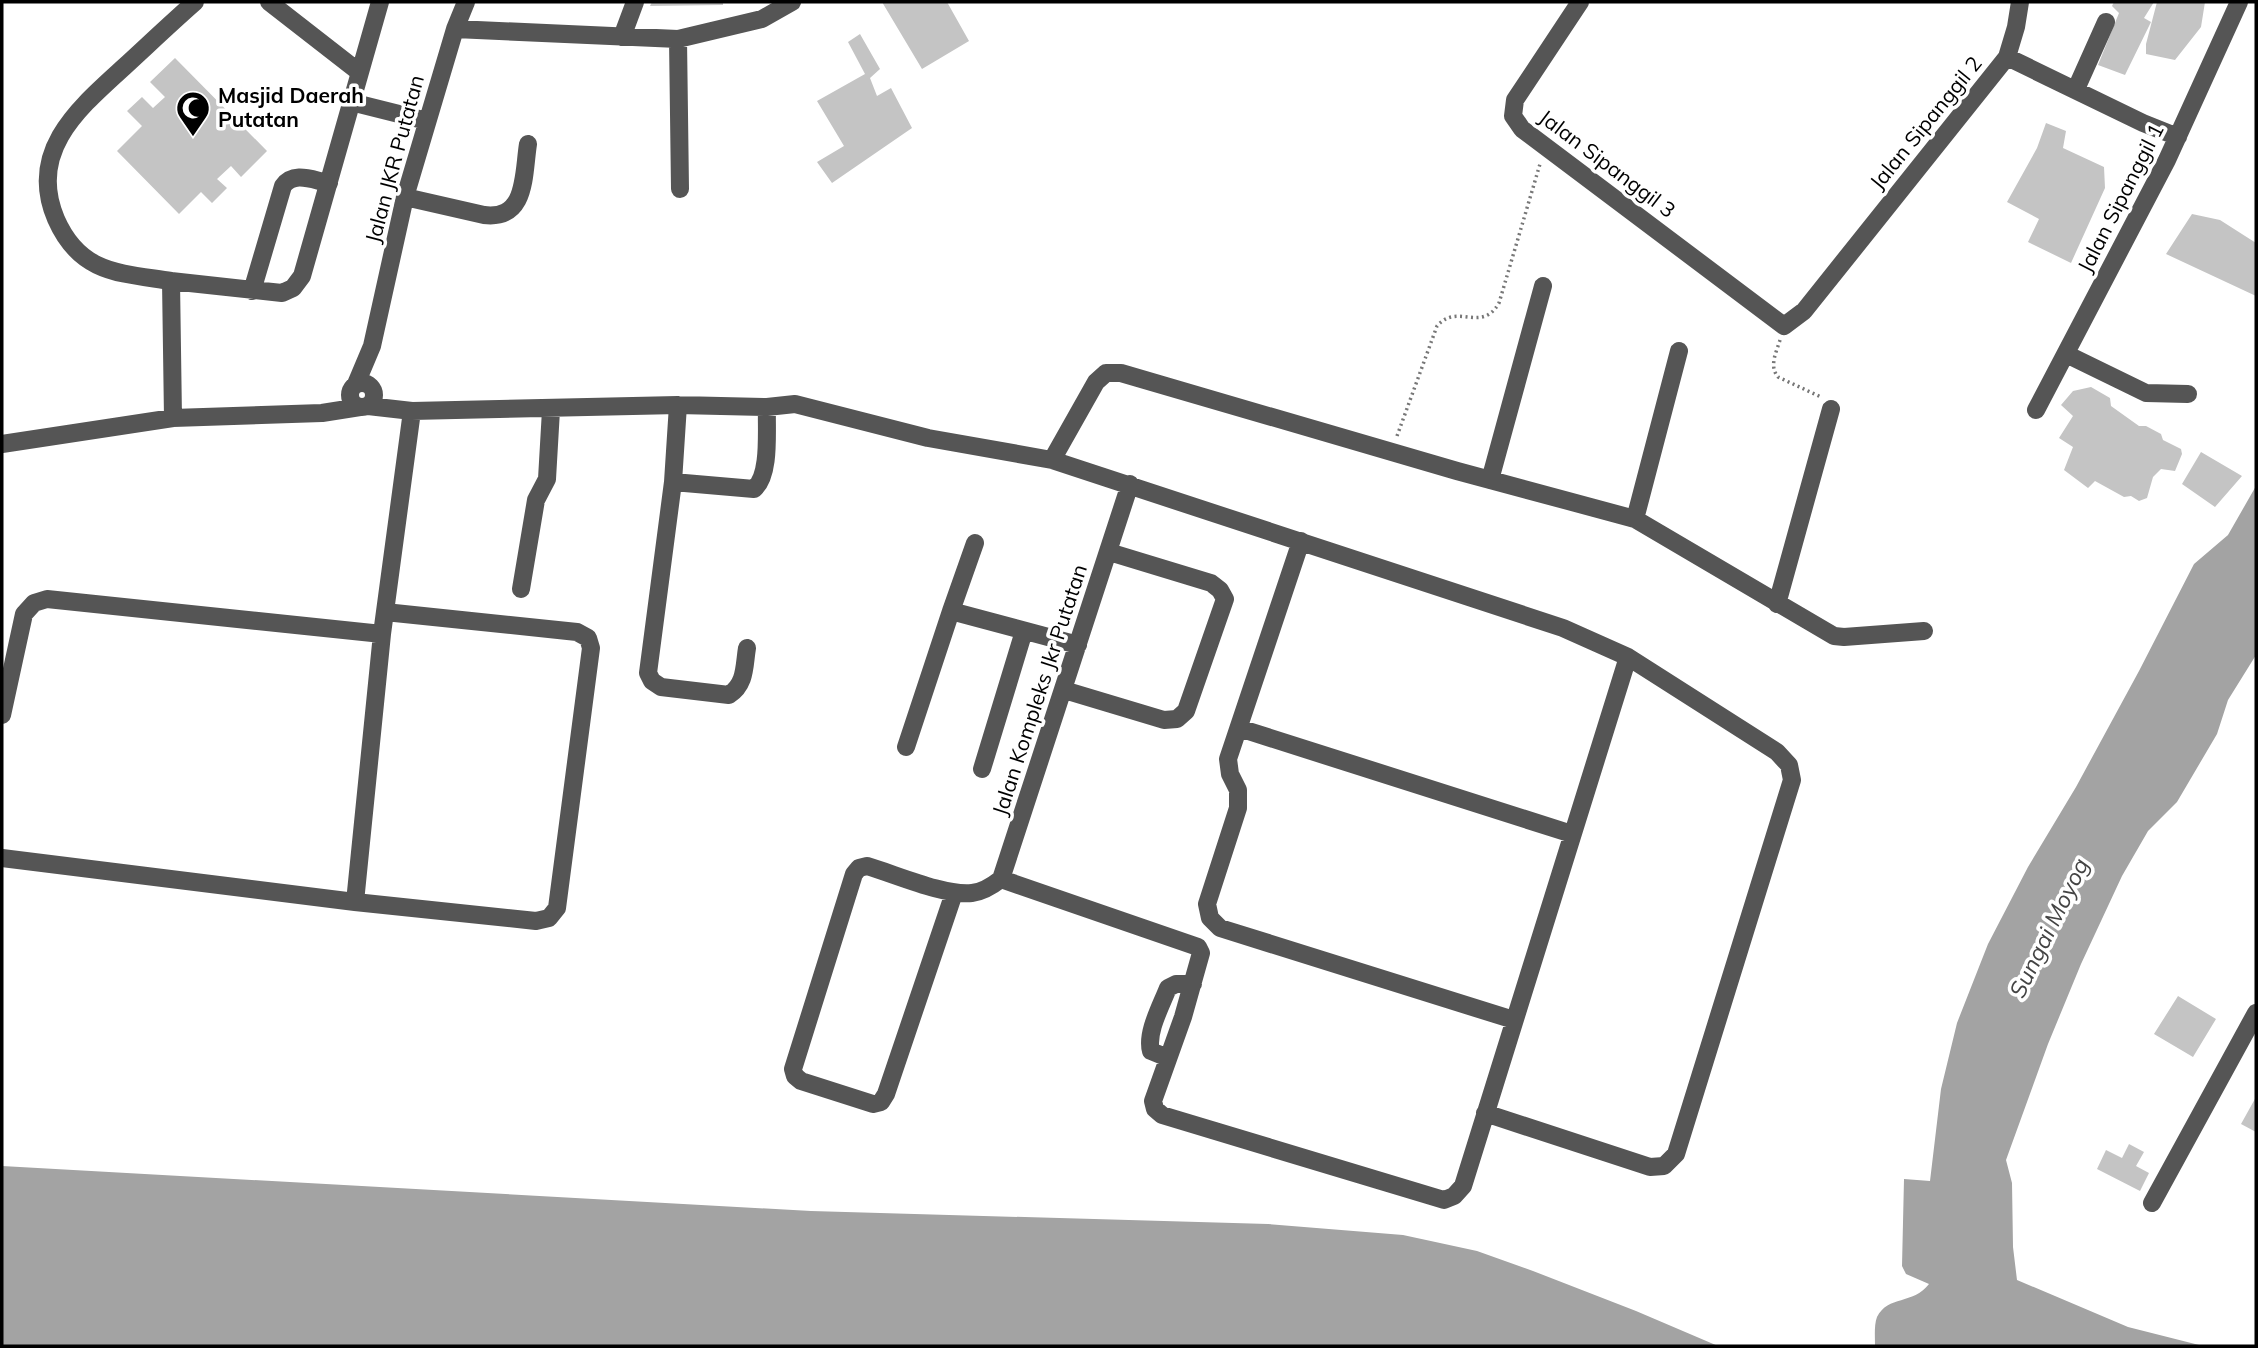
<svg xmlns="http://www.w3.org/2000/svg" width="2258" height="1348" font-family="Mulish,sans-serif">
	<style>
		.water { fill: #a3a3a3 }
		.building { fill: #c4c4c4 }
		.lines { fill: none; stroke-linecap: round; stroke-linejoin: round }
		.path { stroke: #777; stroke-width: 3.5; stroke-dasharray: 2 3.5; stroke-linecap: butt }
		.minor { stroke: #555; stroke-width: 18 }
		.labels { text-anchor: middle; stroke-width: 7; stroke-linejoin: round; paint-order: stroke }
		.poi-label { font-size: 21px; font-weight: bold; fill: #000; stroke: #fff; text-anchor: start }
		.street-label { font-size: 21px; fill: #000; stroke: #fff }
		.water-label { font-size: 23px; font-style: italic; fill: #444; stroke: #fff }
	</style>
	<rect width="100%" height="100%" fill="#fff"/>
	<path class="water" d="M2256 486V655L2228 700 2217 734 2177 802 2148 831 2122 876 2081 964 2048 1044 2006 1160 2012 1183 2013 1247 2017 1280 2128 1327 2203 1346H1875C1875 1337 1874 1325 1877 1317 1888 1295 1913 1305 1929 1284L1906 1274 1902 1266 1904 1179 1930 1181 1941 1089 1957 1023 1988 944 2028 867 2076 787 2139 671 2194 564 2228 535Z
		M2 1166 811 1211 1268 1224 1403 1235 1477 1251 1533 1271 1636 1311 1718 1346H2Z"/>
	<path class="building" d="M652 2H723V5L650 6Z
		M882 2H947L969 41 922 69Z
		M2114 2H2154L2144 18 2151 22 2125 75 2098 65 2119 13 2112 6Z
		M2157 2H2205L2201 27 2175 60 2146 54V44Z
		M860 34 880 69 870 78 877 96 891 88 912 128 832 183 817 162 844 146 817 101 865 74 848 42Z
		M175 58 267 151 241 177 231 166 217 179 227 188 212 203 201 192 179 214 117 151 142 126 127 111 142 97 153 108 165 97 150 82Z
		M2046 123 2066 131 2063 148 2104 167 2105 188 2071 263 2028 242 2039 219 2007 202 2037 148Z
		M2192 214 2220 220 2256 243V296L2166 254Z
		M2091 387 2110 398 2111 406 2139 426H2146L2161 434 2163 440 2181 449 2182 454 2175 471 2161 469 2153 477 2147 498 2139 501 2131 496 2124 497 2095 481 2088 488 2064 470 2073 447 2059 438 2073 416 2061 405 2073 391Z
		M2201 452 2242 476 2215 507 2182 484Z
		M2178 996 2216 1019 2193 1057 2154 1034Z
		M2256 1097V1132L2241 1124Z
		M2129 1144 2144 1152 2136 1166 2149 1173 2140 1191 2097 1169 2106 1150 2122 1158Z"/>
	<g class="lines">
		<path class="path" d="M1780 340C1776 353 1769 366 1778 377L1821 397
			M1397 436 1437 326C1458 302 1481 334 1499 303L1540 164"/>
		<path class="minor" d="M269 2 359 72
			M1580 2 1515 100 1513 116 1522 129 1784 326 1804 311 2007 57 2143 123 2178 137
			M455 29 678 39 762 19 792 2
			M622 37 635 2
			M678 39 680 189
			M2007 57 2016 27 2020 2
			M2076 89 2106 22
			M351 102 427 121
			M405 197 484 215C527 220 523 176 528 144
			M171 281 282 293 293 288 302 276 380 2
			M252 291 283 186C294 171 312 180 329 183
			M2066 354 2146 393 2188 394
			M350 395a12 12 0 1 1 24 0a12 12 0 1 1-24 0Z
			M356 384 372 346 405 197 455 29 466 2
			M678 405 673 482 648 673 652 681 661 687 729 695C746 684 744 666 747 648
			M368 406 412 411 678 405 767 407 795 404 928 438 1052 460 1563 628 1628 657 1777 752 1789 765 1792 780 1676 1154 1664 1166 1650 1167 1485 1113
			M2036 410 2167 160 2239 2
			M173 418 171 281C120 273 80 274 56 219 27 151 79 108 124 67 148 45 171 23 195 2
			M2 444 173 418 322 413 360 407
			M1052 460 1096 382 1106 373H1121L1457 471 1635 519 1834 636 1844 637 1924 631
			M1490 480 1543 286
			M673 482 754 489C771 475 766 429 767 407
			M1635 519 1679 351
			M1301 541 1228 759 1230 774 1238 790V808L1207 904 1210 918 1220 928 1514 1020
			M521 589 536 500 547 479 551 410
			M1777 604 1831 409
			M951 611 975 543
			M1064 690 1164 720 1177 719 1186 711 1225 599 1220 590 1211 583 1109 552
			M2 715 24 614 34 603 47 599 382 634 412 411
			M1239 728 1572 834
			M906 747 951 611 1078 645
			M982 769 1024 631
			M2 858 355 902 536 921 549 918 557 908 591 648 588 638 577 632 385 612
			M1001 879 1198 947 1201 953 1183 1017 1153 1101 1155 1109 1162 1115 1444 1200 1454 1196 1463 1186 1628 657
			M954 893 886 1094 881 1102 873 1104 801 1081 795 1076 793 1069 854 874 859 868 867 866C895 874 944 896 972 893 983 892 992 886 1001 879L1130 484
			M355 902 382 634
			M1168 1058 1151 1051C1146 1033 1161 1006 1168 988L1176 984H1193
			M2152 1203 2256 1013"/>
	</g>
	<defs>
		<g id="mosque-pin" transform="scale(1.75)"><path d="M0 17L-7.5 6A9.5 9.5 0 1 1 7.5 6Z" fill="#000" stroke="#fff"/><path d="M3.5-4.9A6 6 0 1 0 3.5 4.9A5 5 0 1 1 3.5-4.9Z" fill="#fff"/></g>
	</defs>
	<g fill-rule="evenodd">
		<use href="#mosque-pin" x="193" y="108"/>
	</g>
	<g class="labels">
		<g class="poi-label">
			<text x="218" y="103">Masjid Daerah<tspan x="218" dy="24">Putatan</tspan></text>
		</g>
		<g class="street-label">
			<text transform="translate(1926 123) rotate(-51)" y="7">Jalan Sipanggil 2</text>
			<text transform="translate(395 159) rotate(-75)" y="7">Jalan JKR Putatan</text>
			<text transform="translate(1607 164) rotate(37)" y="7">Jalan Sipanggil 3</text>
			<text transform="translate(2121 198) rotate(-63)" y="7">Jalan Sipanggil 1</text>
			<text transform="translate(1040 690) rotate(-72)" y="7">Jalan Kompleks Jkr Putatan</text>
		</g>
		<g class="water-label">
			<text transform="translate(2049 928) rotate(-64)" y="8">Sungai Moyog</text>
		</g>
	</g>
	<rect width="2258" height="1348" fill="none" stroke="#000000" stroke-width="7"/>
</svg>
